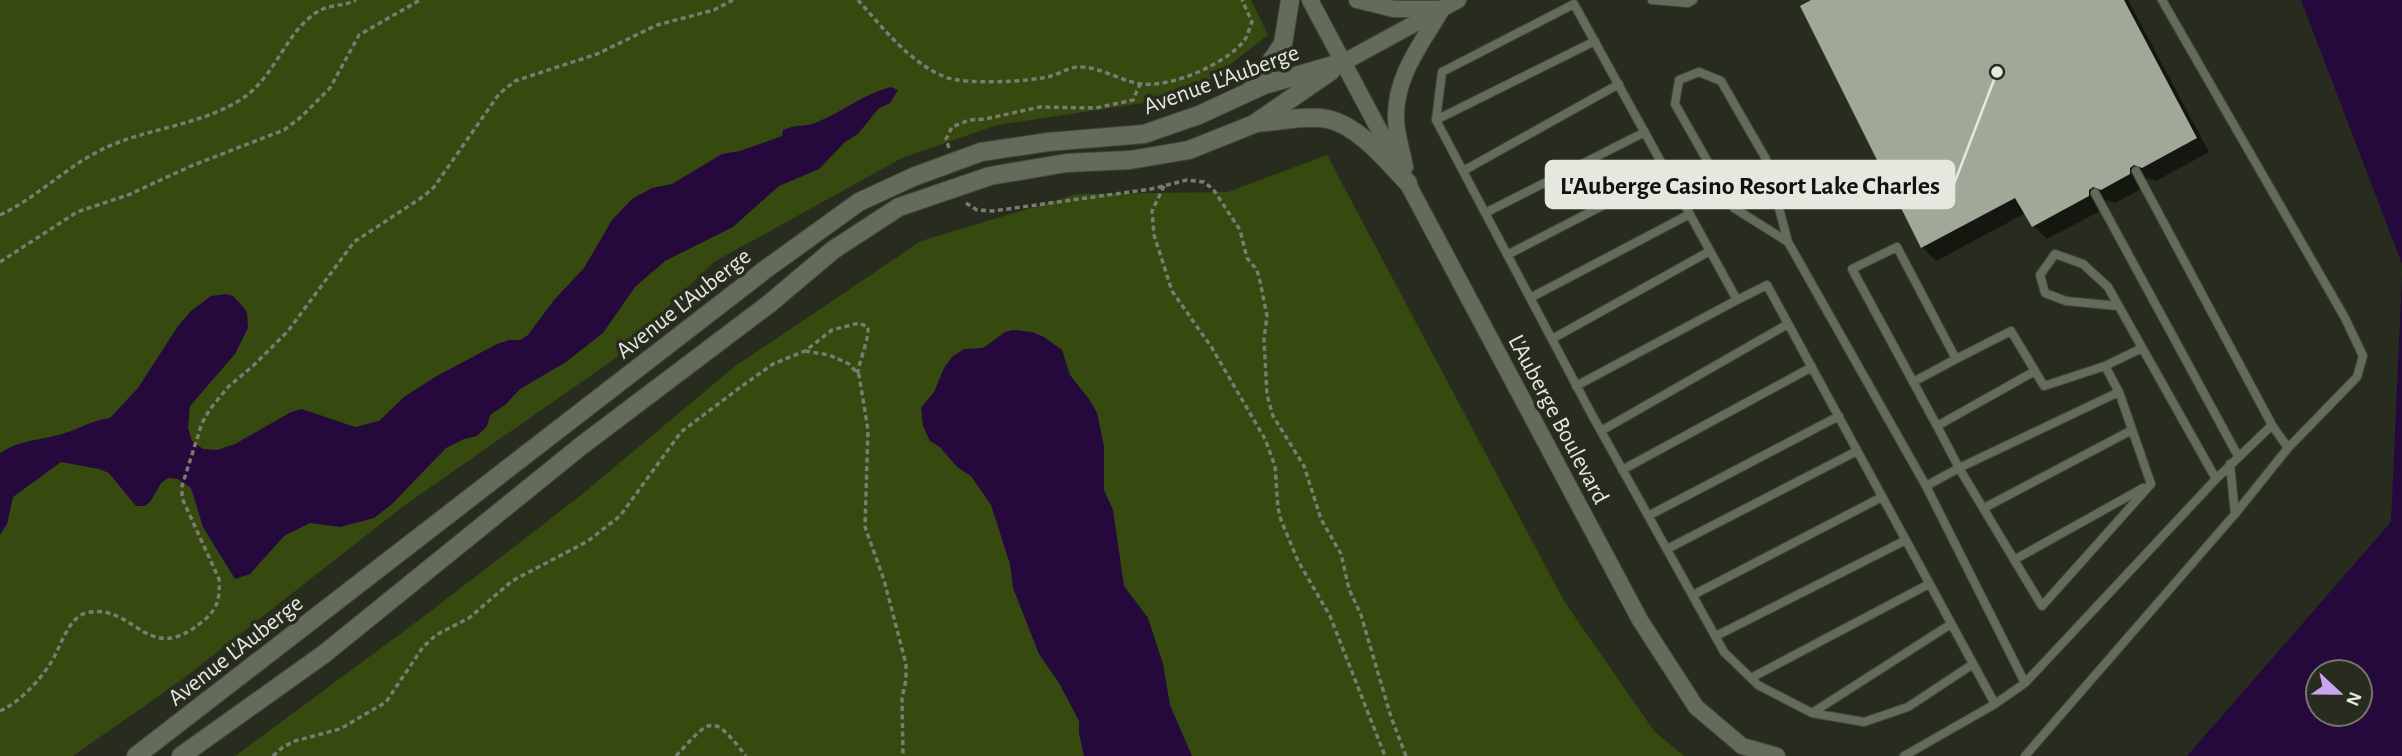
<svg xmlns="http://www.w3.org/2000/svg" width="2402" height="756" font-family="'Alegreya Sans',sans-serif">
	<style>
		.green { fill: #36490f }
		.water { fill: #25093c; fill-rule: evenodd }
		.shadow { fill: #0007 }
		.building { fill: #a1a897 }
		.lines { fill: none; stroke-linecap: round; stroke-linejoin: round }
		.service-casing { stroke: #43483c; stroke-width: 10 }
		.minor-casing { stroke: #43483c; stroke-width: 18 }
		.tertiary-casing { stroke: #43483c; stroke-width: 20 }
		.path { stroke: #787c71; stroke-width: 3.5; stroke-dasharray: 5 3.5; stroke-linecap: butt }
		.service { stroke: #646b5b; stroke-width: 8 }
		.minor { stroke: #646b5b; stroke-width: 16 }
		.tertiary { stroke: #646b5b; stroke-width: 18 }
		.labels { text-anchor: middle; stroke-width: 7; stroke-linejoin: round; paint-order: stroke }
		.street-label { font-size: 24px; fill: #e4e8df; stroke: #272c1e }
		.leader { fill: none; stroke: #e4e8df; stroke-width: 2.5 }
		.callout-dot { fill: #e4e8df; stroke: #272c1e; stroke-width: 2.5 }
		.callout { fill: #e4e8df; stroke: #e4e8df; stroke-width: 2.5 }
		.callout-label { font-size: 26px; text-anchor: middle; font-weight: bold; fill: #111 }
	</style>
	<rect width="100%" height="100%" fill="#272c1e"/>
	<path class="green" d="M0 0H1251L1268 35 1190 96 997 125 902 158 714 262 616 358 405 505 183 679 73 756H0Z
		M1327 155 1564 601 1654 731 1684 756H235L423 617 580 496 734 367 921 241 1077 194 1228 192Z"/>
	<path class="water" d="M2301 0H2402V264Z
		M891 87 898 90 890 103 878 109 858 134 845 142 819 169 779 186 733 227 665 261 635 287 603 333 566 362 520 389 505 405 490 415 487 426 477 436 464 439 446 448 392 504 374 518 340 527 310 523 284 536 250 574 235 579 203 527 191 488 178 479 168 478 161 483 150 502 145 506H136L109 473 99 469 61 462 13 497 7 524 0 535V453C20 440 36 441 58 435 76 431 91 420 110 418L138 388 178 326 191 311 211 296 226 294 233 296 244 308 247 313 248 328 235 354 190 406 188 428 192 441 203 449 217 450 235 444 291 412 302 409 355 427 379 421 404 397 435 377 497 344 509 340H520L528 335 554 300 584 268 612 220 632 199 652 188 672 184 722 154 740 151 782 136 783 130C796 124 804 127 815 123 841 113 863 94 891 87Z
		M2402 276V756H2187L2391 522ZM2318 672H2360V714H2318Z
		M1013 330 1032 332 1044 337 1062 350 1070 375 1089 399 1097 413 1104 446V490L1113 510 1124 586 1148 618 1163 664 1170 705 1192 756H1084L1079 733V721L1059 683 1039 654 1013 588 1010 564 991 505 971 476 957 467 940 447 930 441 923 426 921 408 934 392 944 368 952 357 964 349 983 348 1005 332Z"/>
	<path class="shadow" d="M1815 0H2128L2209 152 2156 181 2148 178 2143 182V188L2115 203 2107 200 2102 204V210L2047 239 2033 225 2026 213 1936 261 1922 247Z"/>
	<path class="building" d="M1811 0H2124L2197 138 2142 168 2134 165 2130 168V174L2101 190 2093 187 2089 190V196L2032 227 2015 198 1921 248 1800 6Z"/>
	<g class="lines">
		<g class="service-casing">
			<path id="service" d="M1652 0 1688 3 1693 0
				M2162 0 2345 318 2363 356 2357 377 2288 448
				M1436 120 1595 41
				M1463 171 1619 84
				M2136 171 2272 425 2216 479
				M2095 193 2238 456
				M1485 213 1645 132
				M1788 242 1734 208 1675 104 1679 80 1699 72 1721 81 1766 159 1788 242 1926 486 2025 683
				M1507 255 1666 173
				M1530 298 1690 214
				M1552 339 1710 251
				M1956 359 2011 331 2035 371
				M2105 366 2044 386 2035 371 1937 426 1959 468 2042 606 2151 484 2119 392
				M1913 382 1956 359 1897 247 1852 269 1937 426
				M1576 386 1737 300
				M1601 431 1788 324
				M2230 464 2235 514
				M1622 470 1812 367
				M1926 486 1959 468 2119 392 2105 366 2142 348
				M1984 508 2132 430
				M1648 516 1839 416
				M1667 549 1857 451
				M2014 560 2143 488
				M1693 595 1882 497
				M1716 636 1906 540
				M1973 664 1908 707 1864 722 1812 713 1758 685 1724 652 1592 415 1436 120 1442 72 1574 4 1737 300 1767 285C1842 425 1919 564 1995 704
				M1751 678 1929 584
				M1812 713 1951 624
				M1904 756 1995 704 2025 683 2216 479 2108 287 2083 264 2055 254 2040 275 2045 293 2066 301 2118 306
				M2025 756 2235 514 2288 448 2272 425"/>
		</g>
		<g class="minor-casing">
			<path id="minor" d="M1310 0 1640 620 1696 707 1742 746 1777 756
				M1357 0 1394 9H1442C1422 43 1395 76 1396 118 1396 134 1402 151 1405 167
				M1344 62 1458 0"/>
		</g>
		<g class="tertiary-casing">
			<path id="tertiary" d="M1250 91 1283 44 1290 0
				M1257 123C1280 121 1305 115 1328 119 1359 126 1387 161 1408 183
				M136 756 766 269 859 202 913 177 981 152 1048 142 1144 134 1199 115 1264 85 1344 62
				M181 756 324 654 581 446 769 304 833 250 899 207 990 176 1066 163 1130 160 1189 150 1254 124 1331 71"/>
		</g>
		<path class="path" d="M858 0C883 28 909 62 945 77 966 85 1030 82 1051 76 1061 73 1071 66 1082 67 1103 68 1122 82 1143 84 1173 87 1225 64 1244 41 1248 36 1249 28 1252 22L1242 0
			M949 148 946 139 952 127 969 120 985 119 1040 107 1096 108 1133 100 1140 84
			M1164 186 1152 211 1154 235 1172 291 1212 348 1265 439 1275 466 1278 508 1281 520 1298 561 1330 616 1385 756
			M966 203 977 210 993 211 1151 189 1187 180 1204 182 1213 189 1240 230 1247 258 1257 270 1260 281 1267 316 1264 339 1267 395 1273 416 1304 466 1321 519 1341 554 1349 589 1361 615 1391 717 1406 756
			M0 215C36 198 64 169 99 151 141 129 193 127 235 103 272 83 280 44 308 19 327 1 340 9 356 0
			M0 262 77 212 128 195 191 166 284 130 301 117 330 88 359 35 420 0
			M805 351 829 355 849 364 859 375 868 430 865 527 884 580 906 664V680L902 698 903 756
			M0 711C20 702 38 682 50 664 60 650 67 618 86 613 135 601 146 669 203 621 218 609 220 598 219 579L182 498V486L202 423 210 409 229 386 253 366 288 331 354 242 424 196 434 187 499 94 515 81 597 54 657 25 714 10 733 0
			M273 756 283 747 295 741 340 729 386 702 423 647 436 635 469 618 512 581 588 541 620 516 681 432 742 386 773 364 805 351 832 330 859 323 868 327C869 340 860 358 858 372L854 369
			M676 756C712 717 712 713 746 756"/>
		<use href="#service" class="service"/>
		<use href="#minor" class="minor"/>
		<use href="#tertiary" class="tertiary"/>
	</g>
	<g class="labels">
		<g class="street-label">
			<text transform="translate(1221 79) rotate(-20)" y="8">Avenue L'Auberge</text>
			<text transform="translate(683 303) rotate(-38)" y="8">Avenue L'Auberge</text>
			<text transform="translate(1559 419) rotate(62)" y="8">L'Auberge Boulevard</text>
			<text transform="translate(235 650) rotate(-38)" y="8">Avenue L'Auberge</text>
		</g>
	</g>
	<path class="leader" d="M1997 72L1954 184"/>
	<circle class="callout-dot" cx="1997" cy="72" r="7"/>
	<rect class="callout" x="1546" y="161" width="408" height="47" rx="7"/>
	<g class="callout-label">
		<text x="1750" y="194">L'Auberge Casino Resort Lake Charles</text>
	</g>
	<g transform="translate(2339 693) rotate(112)"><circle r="33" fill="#272c1e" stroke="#73776b" stroke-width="2"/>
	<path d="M0-5L12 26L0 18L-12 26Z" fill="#c8a6ef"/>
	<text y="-10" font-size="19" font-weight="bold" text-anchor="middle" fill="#e4e8df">N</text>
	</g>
</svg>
